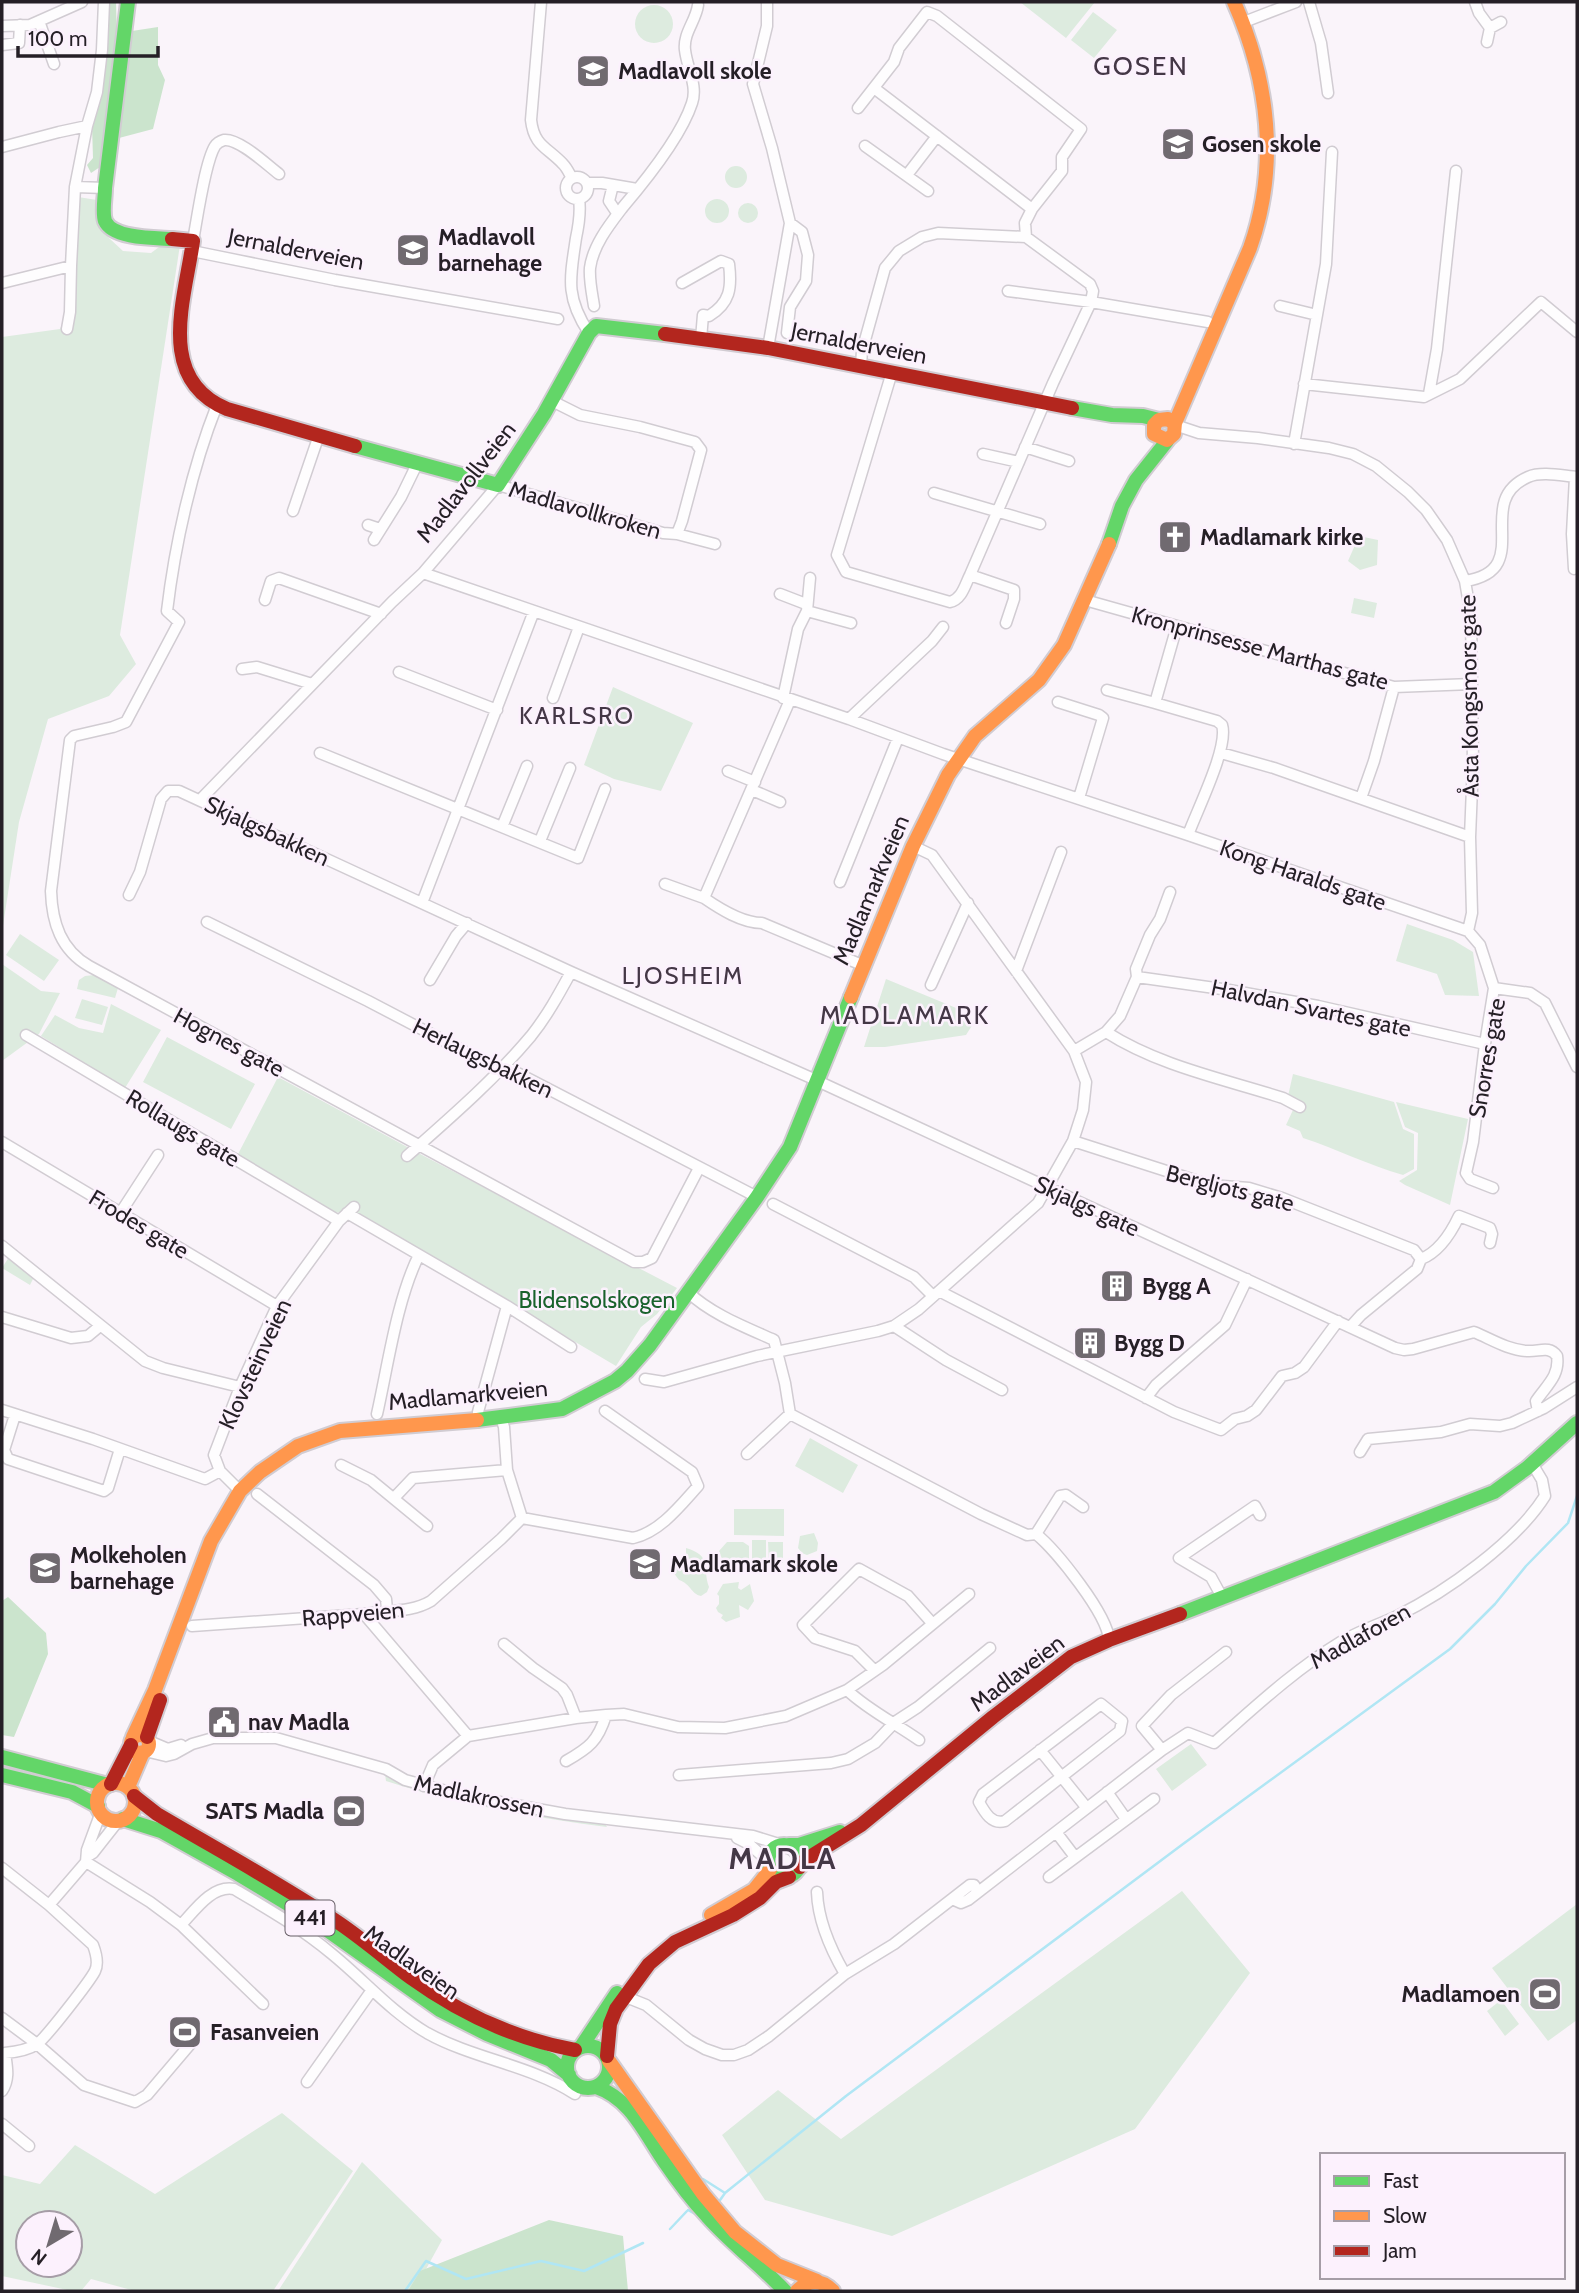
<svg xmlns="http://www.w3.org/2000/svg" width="1579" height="2293" font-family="Cabin,sans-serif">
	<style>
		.green { fill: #ddebdf; fill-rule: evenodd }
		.forest { fill: #cbe4cd }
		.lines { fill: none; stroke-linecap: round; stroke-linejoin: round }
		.stream { stroke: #b0e6f4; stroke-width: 2.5 }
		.street-casing { stroke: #d1ccd2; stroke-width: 13 }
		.fast-casing { stroke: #d1ccd2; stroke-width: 18 }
		.slow-casing { stroke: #d1ccd2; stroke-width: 18 }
		.jam-casing { stroke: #d1ccd2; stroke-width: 18 }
		.street { stroke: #fefdfe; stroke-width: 10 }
		.fast { stroke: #63d668; stroke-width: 14 }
		.slow { stroke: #ff974d; stroke-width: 14 }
		.jam { stroke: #b3261e; stroke-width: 14 }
		.labels { text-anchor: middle; stroke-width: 5; stroke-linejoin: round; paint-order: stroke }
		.shield { fill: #fcf1fd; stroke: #665e66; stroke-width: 2 }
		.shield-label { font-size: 21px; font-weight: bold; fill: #251f26 }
		.poi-label { font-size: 23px; font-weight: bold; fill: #251f26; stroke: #fcf1fd; text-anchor: start }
		.street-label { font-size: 23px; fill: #251f26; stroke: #fcf1fd }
		.park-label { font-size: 23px; fill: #19622c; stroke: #fcf1fd }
		.neighbourhood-label { font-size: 24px; letter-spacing: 2px; fill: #443746; stroke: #fcf1fd }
		.quarter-label { font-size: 26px; letter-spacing: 2px; fill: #443746; stroke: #fcf1fd }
		.district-label { font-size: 30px; font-weight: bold; letter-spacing: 2px; fill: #443746; stroke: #fcf1fd }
	</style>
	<rect width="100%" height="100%" fill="#faf4fa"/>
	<path class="green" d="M1020 2H1095L1066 38Z
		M635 24a19 19 0 1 1 38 0a19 19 0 1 1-38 0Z
		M1093 12 1117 30 1094 58 1071 40Z
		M725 177a11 11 0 1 1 22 0a11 11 0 1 1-22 0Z
		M78 197 97 200 99 226 109 238 123 251 151 253 163 244 180 245 120 635 136 664 109 696 48 719 19 822 2 932V337L60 329 74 296Z
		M705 211a12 12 0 1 1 24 0a12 12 0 1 1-24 0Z
		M738 213a10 10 0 1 1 20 0a10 10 0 1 1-20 0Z
		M1359 536 1378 540 1377 565 1360 570 1348 561Z
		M1354 598 1377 603 1374 618 1351 613Z
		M613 687 693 723 661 791 614 779 584 765Z
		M1407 924 1453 940 1473 952 1479 996 1445 995 1437 974 1396 961Z
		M20 934 59 960 44 981 6 955Z
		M2 964 41 991 60 993 39 1034 2 1061Z
		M94 975 118 988 115 998 77 989 79 980 85 976Z
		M886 979 961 1010 966 1021 973 1024 966 1035 885 1047H864Z
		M82 999 108 1007 102 1025 75 1018Z
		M111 1004 161 1030 125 1088 41 1036 55 1015 79 1028 103 1033Z
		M167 1037 255 1084 231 1129 143 1082Z
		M1293 1074 1394 1102 1403 1129 1414 1134V1169L1403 1175C1368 1165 1337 1149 1303 1138L1300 1131 1286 1125 1293 1110 1302 1111 1288 1096Z
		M278 1077 422 1155 677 1288 657 1314 641 1327 616 1366 360 1215 333 1212 237 1156Z
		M1396 1102 1468 1119 1450 1205 1405 1185 1399 1181 1417 1170 1418 1133 1405 1127Z
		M9 1257 34 1277 30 1285 2 1268Z
		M810 1438 858 1465 843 1493 795 1466Z
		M734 1509H784V1536L734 1535Z
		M814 1533 818 1543 817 1551 807 1555 802 1553 798 1548 800 1536Z
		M752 1540H766V1564H752Z
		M727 1542H743L749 1546V1562L746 1565C729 1570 724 1566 719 1551Z
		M768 1542H783V1563H769Z
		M686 1548C713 1556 702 1568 709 1587L707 1592 701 1596C691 1594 691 1584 679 1580L673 1572 675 1563 686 1554Z
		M739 1582 738 1588 741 1590 750 1584 754 1601 748 1610 739 1605 740 1617 726 1622 721 1618 723 1615 718 1612 716 1608 719 1604V1596L717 1594 723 1584Z
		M1191 1744 1207 1765 1172 1791 1156 1769Z
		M385 1774 437 1793 605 1824 607 1827C532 1817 457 1804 386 1781Z
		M1182 1891 1250 1973 1135 2129 892 2236 765 2200 722 2135 778 2090 841 2139Z
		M1577 1904V2020L1548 2041 1492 1968Z
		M1501 2000 1519 2024 1505 2036 1487 2011Z
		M282 2113 353 2171 273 2291H135L91 2279 81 2291H72L2 2276V2175L40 2184 75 2145 155 2194ZM28 2223H70V2265H28Z
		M362 2162 442 2240 414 2291H278Z"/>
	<path class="forest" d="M108 2H116L117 38 102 155 100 167 91 173 87 165 93 158 92 126 99 99Z
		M158 27V65L165 80 153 129 119 138 132 31Z
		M8 1597 46 1633 48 1654 14 1737 2 1735V1601Z
		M549 2220 623 2236 628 2291H408L420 2271Z"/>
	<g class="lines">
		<path class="stream" d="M701 2183 703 2179 725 2193
			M718 2203 725 2193 846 2096 1183 1844 1450 1649 1495 1604 1526 1566 1568 1523 1577 1496
			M688 2210 697 2215
			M670 2229 687 2211
			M405 2291 426 2261 466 2279 541 2261 584 2271 643 2243"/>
		<g class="street-casing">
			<path id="street" d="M541 2 531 120C534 146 547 147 563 164 567 168 569 173 572 178
				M767 2V26L753 84 772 148 790 223 768 348
				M1309 2 1321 43 1328 93
				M1475 2 1479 13 1490 28 1487 42
				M39 21 54 64
				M1244 22 1296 2
				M2 26 30 25 82 2
				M1490 28 1501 22
				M2 45 19 43 20 25
				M874 88 1032 209
				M858 108 894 62 899 48 927 12 937 16 1081 129 1062 157V171L1032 209 1025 223 1026 237
				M865 146 928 191
				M2 147 59 132 87 126
				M907 175 937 136
				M566 188a11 11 0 1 1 22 0a11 11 0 1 1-22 0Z
				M587 183H602L637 189
				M613 185 609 201 617 213
				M75 187 105 188
				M579 199C581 212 579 224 576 238 570 278 565 297 589 333
				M193 241C197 219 205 162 215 146 217 143 221 141 224 140 239 138 267 165 279 174
				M192 251 335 280 558 319
				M71 266 75 187 87 126 97 92 102 50 104 2
				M2 283 71 266 70 312 67 329
				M682 283 721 261 729 264C732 288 730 303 709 316L703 315 701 339
				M1008 291 1091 302 1208 322
				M594 306C592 293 589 280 590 268 593 245 610 224 623 207 646 180 681 137 692 103 698 86 687 68 685 50 683 33 696 21 698 5
				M1280 306 1317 315
				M787 333 790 307 806 281 808 255 802 232 790 223
				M861 365 862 351 885 268 899 251 922 237 938 233 1026 237 1090 284 1093 291 1091 302 1053 383 970 575C965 585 962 599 950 602L846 572 837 555 892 372
				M1304 384 1424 397 1460 379 1541 302 1577 332
				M1429 394 1437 349 1456 171
				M217 405C192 468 175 544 167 611L179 622 126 722 113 727 74 736 70 740 51 891C52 923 61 950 89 966L634 1262H643L652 1258 699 1168
				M1175 425 1199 433 1258 438 1329 448 1353 454 1376 466 1408 492 1426 510 1447 540 1465 581 1471 616 1473 763 1470 837 1472 913 1468 931
				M1294 444 1326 264 1332 152
				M1025 447 1069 461
				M983 454 1019 462
				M934 493 1040 524
				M293 511 319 435
				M368 525 380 529
				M677 534 715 544
				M374 540 401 497 418 462
				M1574 569 1572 534 1575 477
				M423 573 849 719 943 754 1188 835 1468 931 1480 945 1494 988
				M970 575 1014 590V599L1006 623
				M1465 581C1537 570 1471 502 1528 477 1542 471 1563 476 1577 477
				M780 594 806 604
				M265 600 271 581 279 578 381 614
				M1092 602 1394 687 1472 684
				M807 611 851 623
				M1177 626 1155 703 1217 721 1222 725C1229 747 1197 810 1188 835
				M242 669 257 667 312 684
				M399 672 497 710
				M1107 690 1155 703
				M553 698 579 627
				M783 698 798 629 807 611 810 578
				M790 700 704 898C720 909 742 923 762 923L862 965
				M1058 702 1099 715 1103 718 1079 798
				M849 719 932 641 943 627
				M320 753 578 858 605 789
				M1221 753 1274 768 1470 837
				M728 771 755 782
				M752 790 780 802
				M1361 798 1374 761 1394 687
				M200 800 392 602 423 573 498 485 663 533 677 534 682 521 701 450 695 442 640 427 580 415 552 401
				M502 827 527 766
				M540 841 570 768
				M840 882 898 738
				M665 884 704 898
				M129 895 140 872 161 799 168 791H179L571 972 816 1080
				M422 903 534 611
				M207 922 368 1001 500 1070
				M1016 971 1061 852
				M1137 977 1229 990 1318 1006 1485 1044
				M430 980 456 936 467 923
				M931 985 968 903
				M1106 1032C1159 1066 1224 1079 1283 1098L1300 1107
				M26 1035 339 1221
				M1074 1051 1106 1032 1120 1016 1137 977 1136 969 1150 935 1160 919 1170 892
				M504 1066 757 1197
				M824 1084 1395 1348 1404 1350 1413 1349 1474 1332C1491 1339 1508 1350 1527 1351 1539 1352 1549 1345 1557 1356 1560 1376 1546 1386 1536 1401L1538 1411
				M1073 1141 1210 1185 1249 1188 1282 1198 1414 1250 1421 1259 1417 1269 1361 1315 1351 1326
				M2 1142 277 1306
				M407 1156C450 1118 494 1080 531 1036 547 1016 559 994 571 972
				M1493 1188 1470 1179 1466 1173 1473 1142 1485 1044 1494 988 1530 993 1545 1003 1577 1067
				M773 1204 914 1277 933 1296
				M121 1212 158 1155
				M347 1213 507 1306 571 1347
				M2 1246 145 1361 163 1368 240 1387
				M1421 1259C1439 1252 1451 1233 1459 1216L1490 1228 1492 1234 1490 1243
				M939 1291 1174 1412 1221 1430 1235 1419 1247 1416 1256 1410 1282 1376 1295 1373 1304 1367 1338 1321
				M688 1292C711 1314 745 1327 774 1340L785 1383 790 1414 747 1454
				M2 1317 71 1338 88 1336 100 1326
				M894 1326 946 1360 1002 1390
				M645 1379 664 1382 757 1356 878 1331 894 1326 919 1309 1038 1203 1073 1141 1083 1110 1086 1082 1074 1051 932 855 913 846
				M1146 1398 1156 1385 1225 1325 1247 1279
				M2 1410 93 1439 205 1479 220 1471
				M478 1412 507 1306
				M377 1414C388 1365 397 1299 419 1255
				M790 1414 981 1514 1027 1535 1036 1534C1056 1550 1108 1615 1109 1640
				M15 1415 4 1450 8 1459 104 1491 108 1488 120 1449
				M1360 1452 1368 1439 1441 1432 1470 1424 1500 1426 1512 1423 1544 1408 1577 1387
				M341 1465 371 1480 427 1526
				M240 1491 220 1471 214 1455 240 1387 277 1306 339 1221 354 1207
				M257 1494 374 1585 386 1599 387 1610
				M394 1498 413 1478 507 1470
				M522 1518 633 1538C660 1532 680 1506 698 1486L692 1472 605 1411
				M1036 1534 1060 1496 1066 1495 1083 1507
				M1223 1599 1211 1577 1179 1558 1255 1506 1260 1515
				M364 1614 468 1736
				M192 1626 364 1614C387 1610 411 1613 431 1601L501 1539 522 1518 507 1470 504 1427 501 1418
				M504 1644 533 1668 562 1688 567 1695 576 1718
				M874 1670 855 1651 815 1638 803 1625 859 1569 908 1596 932 1623
				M847 1690C868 1710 895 1723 919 1740
				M1101 1704 1122 1721 1120 1731 1005 1821C992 1825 985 1813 979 1802L983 1794Z
				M149 1741 168 1749 181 1745
				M1040 1750 1086 1807
				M1162 1750 1142 1726 1171 1695 1226 1652
				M145 1751 166 1756 174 1754 192 1744 213 1738H276L386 1769 405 1780 461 1795 565 1814 753 1836 782 1845
				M566 1761C589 1748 598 1741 606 1715
				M679 1775 831 1763 848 1759 875 1743 895 1722 918 1707 990 1648
				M424 1786 433 1765 468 1736 576 1718 606 1715 624 1714 678 1727 725 1728 786 1716 847 1690 883 1665 969 1594
				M1107 1792 1126 1819
				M1056 1832 1075 1857
				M737 1838 749 1844 768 1861
				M88 1856 93 1853 119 1820
				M86 1862 150 1902 181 1925 263 2004
				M2 1868 49 1905 93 1945C96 1953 99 1963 95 1971 90 1981 45 2039 37 2044 28 2050 16 2052 5 2053 7 2067 10 2079 2 2091
				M1049 1877 1154 1799
				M817 1892C818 1921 831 1950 845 1974
				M952 1899 970 1885H974L978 1892
				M49 1905 86 1862 87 1850 101 1812
				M181 1925C195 1910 212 1885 234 1889 268 1909 301 1928 332 1954 364 1980 391 2012 427 2033 474 2059 530 2065 575 2094
				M626 1997 646 2005 689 2040 705 2049 722 2055H734L748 2050 769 2036 845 1974 894 1944 952 1899 961 1903 968 1900 1162 1750 1188 1733 1214 1743C1254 1708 1293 1671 1339 1643 1356 1632 1378 1625 1397 1616 1446 1592 1516 1542 1545 1496L1542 1480 1533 1465
				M2 2018 37 2044 84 2085 135 2102 147 2095 192 2042
				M307 2082 372 1990
				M2 2124 29 2146"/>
		</g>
		<g class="fast-casing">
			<path id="fast" d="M128 2 105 188C105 198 102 212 105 221 113 239 155 238 172 239
				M1072 408 1112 415 1143 416 1159 420
				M355 446 498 485 544 414 589 333 596 326 665 334
				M1109 544 1122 506 1136 480 1167 441
				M477 1420 562 1409 615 1381 627 1371 650 1345 757 1197 790 1147 851 997
				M1180 1614 1494 1492 1527 1468 1577 1423
				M2 1757 108 1785
				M2 1775 72 1792 98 1806
				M123 1819 161 1831 238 1874 306 1915 440 2010 487 2034 551 2060 569 2075
				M768 1861a16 16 0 1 1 32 0a16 16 0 1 1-32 0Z
				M789 1845H799L840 1832
				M567 2067a21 21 0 1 1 42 0a21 21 0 1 1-42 0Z
				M581 2047 617 1993
				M596 2087C631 2099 644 2132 664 2161 677 2180 691 2199 707 2216 731 2243 760 2265 785 2291"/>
		</g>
		<g class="slow-casing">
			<path id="slow" d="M1175 424 1168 419 1159 420 1154 425V434L1167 440 1174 434 1175 423 1250 248C1279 166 1269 81 1234 2
				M851 997 913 846 948 775 975 736 1039 680 1064 645 1109 544
				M131 1744a9 9 0 1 1 18 0a9 9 0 1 1-18 0Z
				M133 1737 155 1690 211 1541 240 1491 260 1472 298 1446 340 1431 477 1420
				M97 1802a19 19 0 1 1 38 0a19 19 0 1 1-38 0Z
				M128 1787 143 1752
				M711 1915 754 1890 770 1870
				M609 2061 703 2194 735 2232 777 2265 817 2281
				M797 2291C809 2279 821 2279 833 2291"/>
		</g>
		<g class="jam-casing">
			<path id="jam" d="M172 239 193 241C185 299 155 379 227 409L355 446
				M665 334 768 348 1072 408
				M147 1737 160 1700
				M111 1784 131 1745
				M134 1796 157 1814C218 1850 281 1884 339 1923 364 1940 387 1960 411 1978 461 2014 515 2039 575 2050
				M800 1867 805 1860 861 1825 993 1717 1071 1657 1109 1640 1180 1614
				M607 2056 610 2024 616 2009 649 1964 675 1942 733 1915 760 1898 776 1882 789 1877"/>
		</g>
		<use href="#street" class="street"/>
		<use href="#fast" class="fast"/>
		<use href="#slow" class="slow"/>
		<use href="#jam" class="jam"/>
	</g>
	<defs>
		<g id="school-square" transform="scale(1.75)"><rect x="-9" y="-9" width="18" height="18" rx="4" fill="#706a70" stroke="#fcf1fd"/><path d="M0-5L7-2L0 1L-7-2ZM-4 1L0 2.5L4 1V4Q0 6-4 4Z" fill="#fff"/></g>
		<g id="church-square" transform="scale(1.75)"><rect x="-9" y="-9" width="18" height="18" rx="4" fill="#706a70" stroke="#fcf1fd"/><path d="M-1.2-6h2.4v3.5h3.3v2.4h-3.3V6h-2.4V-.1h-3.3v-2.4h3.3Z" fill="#fff"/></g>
		<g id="building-square" transform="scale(1.75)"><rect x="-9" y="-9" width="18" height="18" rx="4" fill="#706a70" stroke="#fcf1fd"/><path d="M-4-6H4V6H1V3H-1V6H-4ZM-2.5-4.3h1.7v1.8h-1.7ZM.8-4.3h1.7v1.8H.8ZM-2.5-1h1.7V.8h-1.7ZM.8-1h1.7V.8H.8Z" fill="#fff"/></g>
		<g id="civic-square" transform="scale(1.75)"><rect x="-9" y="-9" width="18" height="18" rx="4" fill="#706a70" stroke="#fcf1fd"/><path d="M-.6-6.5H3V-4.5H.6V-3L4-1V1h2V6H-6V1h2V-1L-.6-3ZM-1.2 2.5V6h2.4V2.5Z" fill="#fff"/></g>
		<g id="stadium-square" transform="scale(1.75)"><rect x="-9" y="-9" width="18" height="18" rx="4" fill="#706a70" stroke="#fcf1fd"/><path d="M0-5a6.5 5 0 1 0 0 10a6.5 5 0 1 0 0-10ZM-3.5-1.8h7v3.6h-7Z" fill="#fff"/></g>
	</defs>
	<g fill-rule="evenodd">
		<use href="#school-square" x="593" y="71"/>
		<use href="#school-square" x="1178" y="144"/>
		<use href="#school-square" x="413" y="250"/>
		<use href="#church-square" x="1175" y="537"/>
		<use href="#building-square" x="1117" y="1286"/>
		<use href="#building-square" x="1090" y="1343"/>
		<use href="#school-square" x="645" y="1564"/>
		<use href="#school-square" x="45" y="1568"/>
		<use href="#civic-square" x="224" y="1722"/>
		<use href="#stadium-square" x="349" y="1811"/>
		<use href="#stadium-square" x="1545" y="1994"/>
		<use href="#stadium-square" x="185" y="2032"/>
	</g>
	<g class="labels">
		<rect class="shield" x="285.5" y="1900.5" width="49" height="35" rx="5"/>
		<g class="shield-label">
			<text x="310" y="1925">441</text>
		</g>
		<g class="poi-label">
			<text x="618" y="79">Madlavoll skole</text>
			<text x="1202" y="152">Gosen skole</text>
			<text x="438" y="245">Madlavoll<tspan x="438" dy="26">barnehage</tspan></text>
			<text x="1200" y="545">Madlamark kirke</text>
			<text x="1142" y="1294">Bygg A</text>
			<text x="1114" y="1351">Bygg D</text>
			<text x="70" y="1563">Molkeholen<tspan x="70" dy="26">barnehage</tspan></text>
			<text x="670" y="1572">Madlamark skole</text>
			<text x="248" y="1730">nav Madla</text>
			<text x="324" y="1819" text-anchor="end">SATS Madla</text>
			<text x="1520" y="2002" text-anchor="end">Madlamoen</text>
			<text x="210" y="2040">Fasanveien</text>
		</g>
		<g class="street-label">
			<text transform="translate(296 249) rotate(11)" y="8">Jernalderveien</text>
			<text transform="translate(859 343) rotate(11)" y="8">Jernalderveien</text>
			<text transform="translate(466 482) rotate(-52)" y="8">Madlavollveien</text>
			<text transform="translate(585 510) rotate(16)" y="8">Madlavollkroken</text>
			<text transform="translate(1260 648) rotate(15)" y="8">Kronprinsesse Marthas gate</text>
			<text transform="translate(1469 696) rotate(-91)" y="8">Åsta Kongsmors gate</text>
			<text transform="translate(267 831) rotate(25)" y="8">Skjalgsbakken</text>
			<text transform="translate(1303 875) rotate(19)" y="8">Kong Haralds gate</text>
			<text transform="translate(871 890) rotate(-67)" y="8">Madlamarkveien</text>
			<text transform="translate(1311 1008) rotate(12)" y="8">Halvdan Svartes gate</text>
			<text transform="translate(229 1042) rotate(28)" y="8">Hognes gate</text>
			<text transform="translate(483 1058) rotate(26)" y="8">Herlaugsbakken</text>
			<text transform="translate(1487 1058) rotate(-80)" y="8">Snorres gate</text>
			<text transform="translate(183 1128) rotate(31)" y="8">Rollaugs gate</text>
			<text transform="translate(1230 1188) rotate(14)" y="8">Bergljots gate</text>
			<text transform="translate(1087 1206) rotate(25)" y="8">Skjalgs gate</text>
			<text transform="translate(139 1224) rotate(31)" y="8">Frodes gate</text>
			<text transform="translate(255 1364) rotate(-65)" y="8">Klovsteinveien</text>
			<text transform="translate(468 1395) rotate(-5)" y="8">Madlamarkveien</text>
			<text transform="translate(353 1614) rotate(-5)" y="8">Rappveien</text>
			<text transform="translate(1360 1636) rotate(-29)" y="8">Madlaforen</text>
			<text transform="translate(1017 1673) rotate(-37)" y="8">Madlaveien</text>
			<text transform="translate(479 1796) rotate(12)" y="8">Madlakrossen</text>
			<text transform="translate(412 1962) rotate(35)" y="8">Madlaveien</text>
		</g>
		<g class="park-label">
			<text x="597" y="1308">Blidensolskogen</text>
		</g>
		<g class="neighbourhood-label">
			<text x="577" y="724">KARLSRO</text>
			<text x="683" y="984">LJOSHEIM</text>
		</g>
		<g class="quarter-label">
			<text x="1141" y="75">GOSEN</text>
			<text x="905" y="1024">MADLAMARK</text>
		</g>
		<g class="district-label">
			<text x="783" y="1869">MADLA</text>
		</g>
	</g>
	<rect width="1579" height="2293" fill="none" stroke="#251f26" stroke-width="7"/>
	<rect x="1320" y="2153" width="245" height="126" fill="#fcf1fd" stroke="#a69da7" stroke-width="2"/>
	<rect x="1334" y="2176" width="35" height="10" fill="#63d668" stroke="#a69da7" stroke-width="2"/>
	<text x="1383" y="2188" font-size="21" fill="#251f26">Fast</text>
	<rect x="1334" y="2211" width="35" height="10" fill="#ff974d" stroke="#a69da7" stroke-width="2"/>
	<text x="1383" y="2223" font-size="21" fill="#251f26">Slow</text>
	<rect x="1334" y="2246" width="35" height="10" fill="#b3261e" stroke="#a69da7" stroke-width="2"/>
	<text x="1383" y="2258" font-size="21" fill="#251f26">Jam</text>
	<g transform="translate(49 2244) rotate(218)"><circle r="33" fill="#fcf1fd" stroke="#a69da7" stroke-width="2"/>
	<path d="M0-5L12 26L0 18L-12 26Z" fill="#706a70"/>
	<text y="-10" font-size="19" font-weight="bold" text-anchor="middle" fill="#251f26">N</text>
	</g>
	<path d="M18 46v10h140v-10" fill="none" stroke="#251f26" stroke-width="3.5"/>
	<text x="28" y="46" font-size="21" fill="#251f26" stroke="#fcf1fd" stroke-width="5" paint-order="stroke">100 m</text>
</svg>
